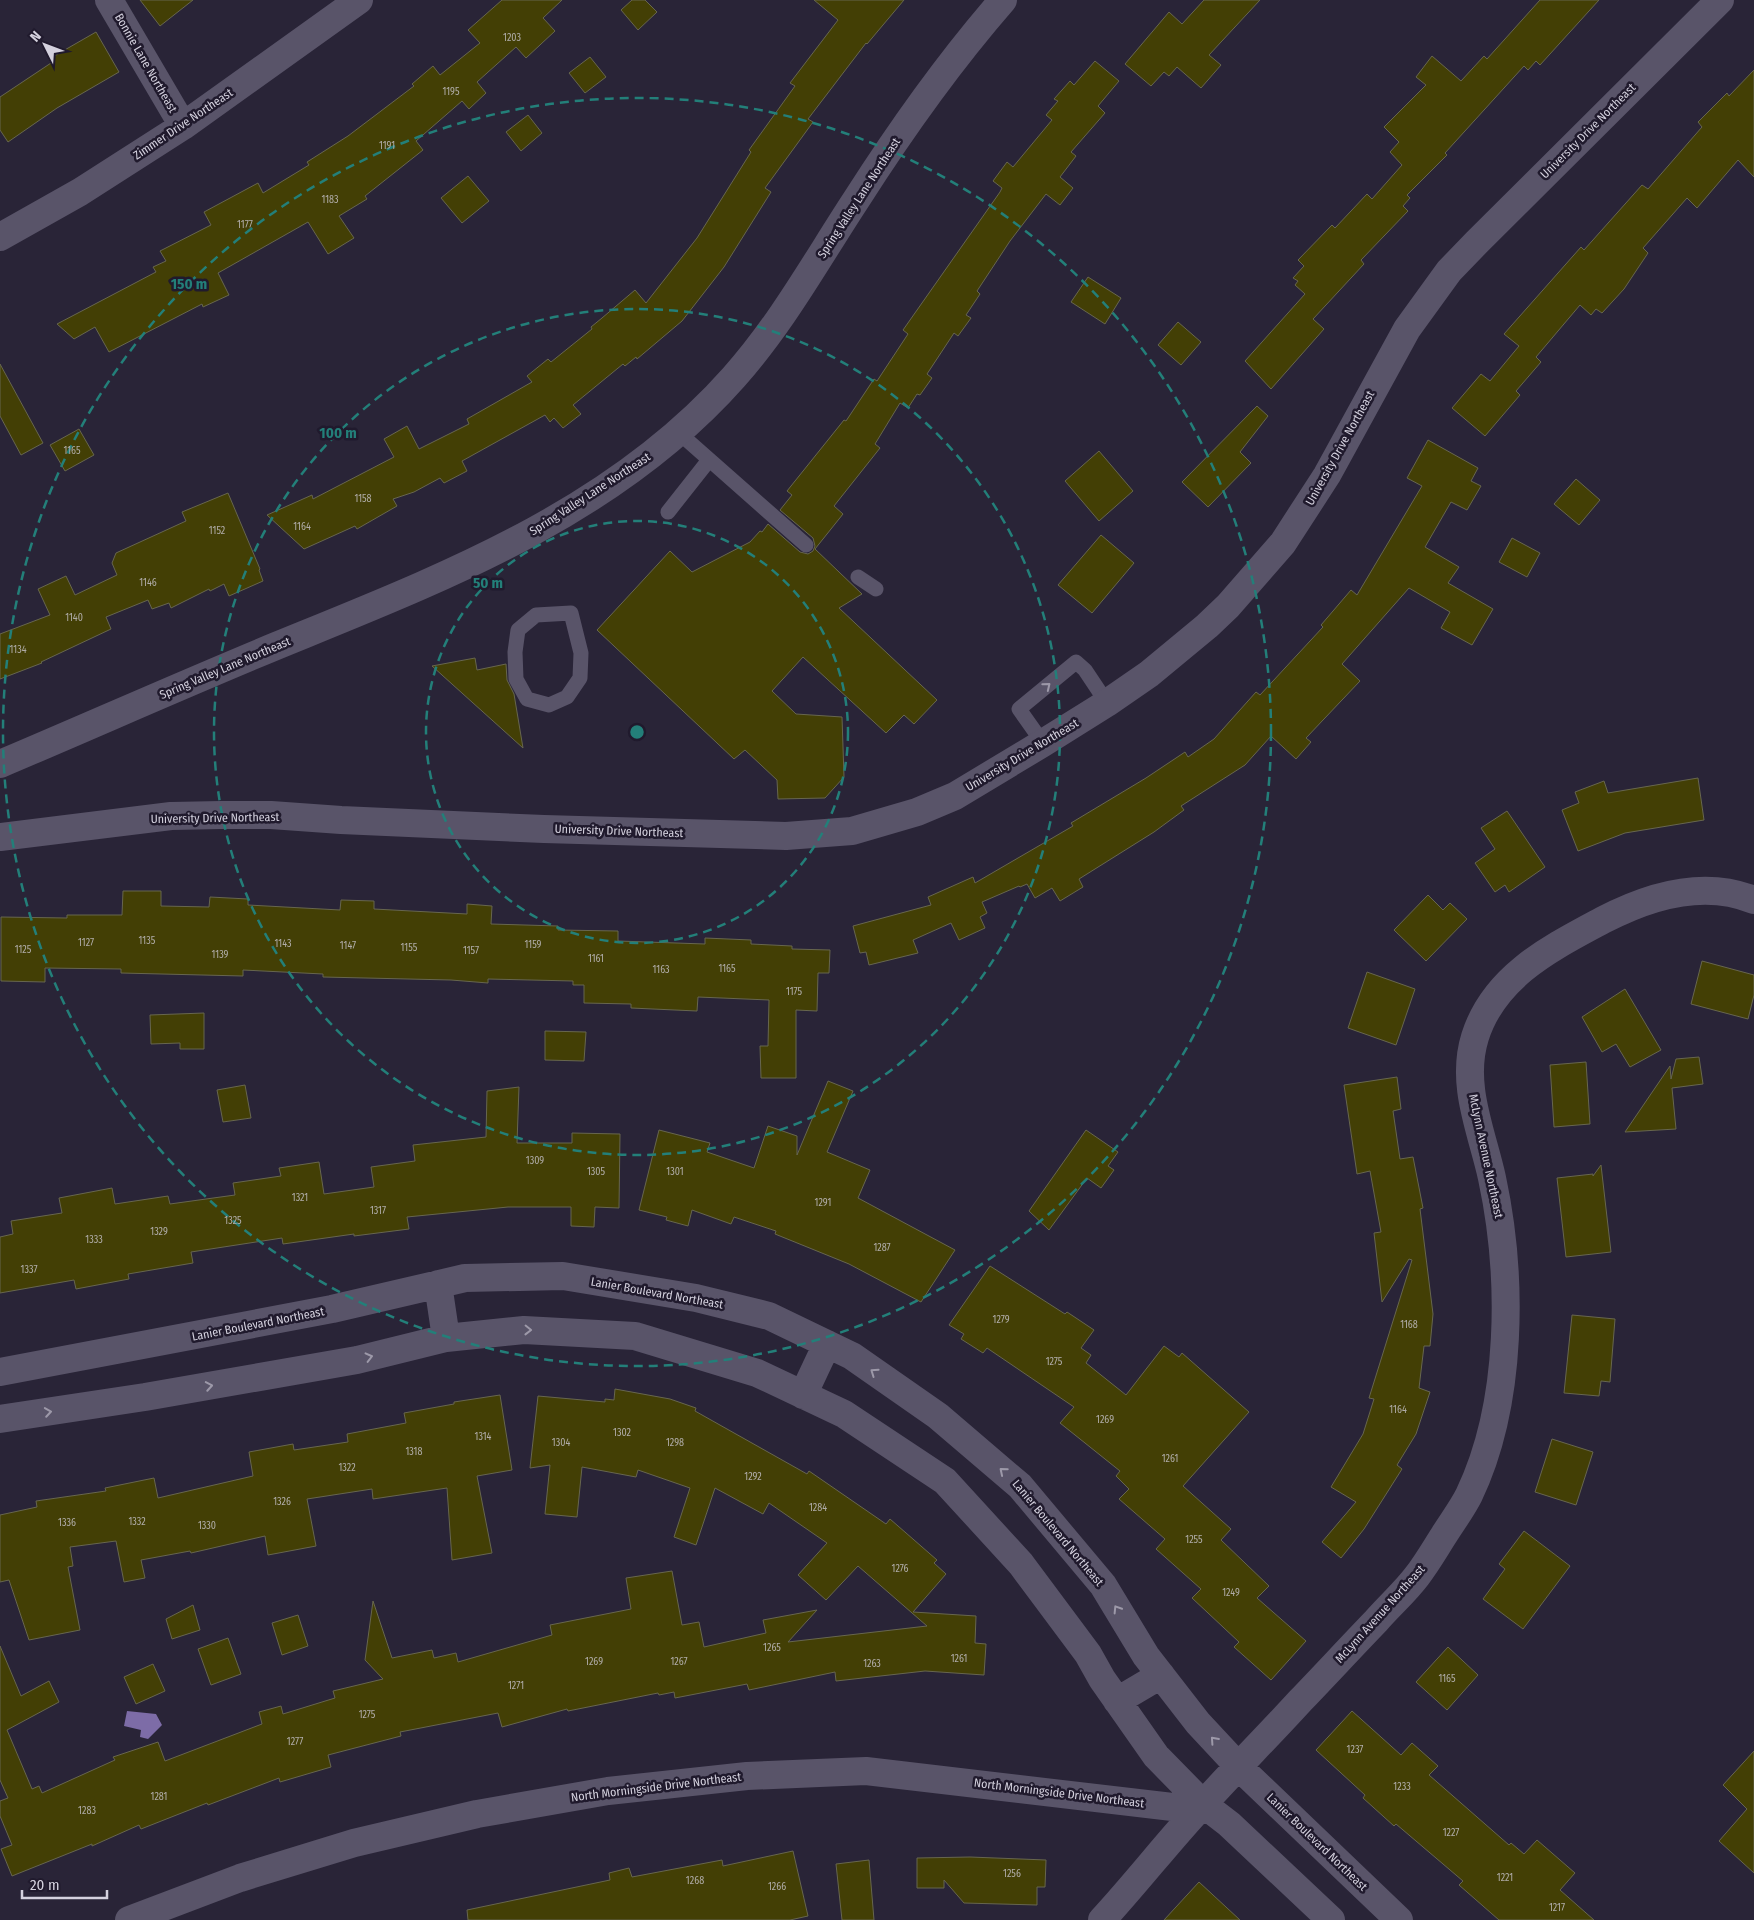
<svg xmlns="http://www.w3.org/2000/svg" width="1754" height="1920" font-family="'Fira Sans Condensed',sans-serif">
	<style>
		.water { fill: #7d6ca7 }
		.building { fill: #433f05; stroke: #67664f }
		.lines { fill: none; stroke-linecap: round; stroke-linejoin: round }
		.service { stroke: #595469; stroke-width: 15 }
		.minor { stroke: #595469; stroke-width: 28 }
		.oneway { stroke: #9d99a9 }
		.ring { fill: none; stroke: #237f79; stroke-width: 2.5; stroke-dasharray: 9 6 }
		.labels { text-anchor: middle; stroke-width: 5; stroke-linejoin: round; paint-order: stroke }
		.number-label { font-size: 10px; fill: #b0aca8 }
		.street-label { font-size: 12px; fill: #d4d1de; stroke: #201a2d }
		.centre { fill: #237f79; stroke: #201a2d; stroke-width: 2.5 }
		.ring-label { font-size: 15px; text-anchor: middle; font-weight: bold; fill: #237f79; stroke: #201a2d; stroke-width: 5; stroke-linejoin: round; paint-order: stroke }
	</style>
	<rect width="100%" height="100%" fill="#292437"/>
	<path class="water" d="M127 1711 156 1714 162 1725 148 1739 140 1737 141 1730 124 1726Z"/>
	<path class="building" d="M140 0H193L160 26Z
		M502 0H562L543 18 555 31 526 58 516 47 477 82 486 93 469 109 462 101 416 141 423 150 365 196 367 199 339 216 354 238 328 254 308 222 218 273 229 295 203 307 202 304 109 352 95 327 74 339 57 324 156 272 153 267 166 261 160 251 211 225 204 212 258 183 263 193 309 165 307 162 348 136 414 86 412 84 433 66 440 75 480 43 468 30Z
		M632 0H645L657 12 638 30 621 10Z
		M814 0H904L867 44 866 43 808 119 813 122 765 188 771 192 724 267 682 321 637 359 636 357 625 366 623 364 573 405 581 414 563 428 554 418 550 422 545 415 462 461 467 471 444 483 440 478 414 492 393 499 397 506 357 529 355 526 304 549 267 515 312 495 313 499 394 457 384 439 407 426 419 449 469 424 467 419 532 382 527 376 548 359 551 362 592 329 591 327 602 318 635 290 646 303 697 238 751 152 749 150 795 86 790 83 838 20Z
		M1204 0H1260L1209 55 1221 65 1201 88 1177 67 1169 76 1164 72 1151 86 1125 64 1169 12 1182 24Z
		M1540 0H1599L1540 65 1536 61 1528 70 1524 66 1445 153 1447 155 1407 195 1410 198 1403 206 1408 211 1361 260 1364 264 1313 319 1324 329 1271 389 1245 361 1305 294 1295 285 1298 281 1293 278 1304 266 1298 260 1332 225 1335 228 1367 194 1372 199 1402 165 1390 152 1399 142 1384 127 1426 85 1416 77 1432 56 1461 81 1484 56 1487 59Z
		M96 32 119 72 57 108 8 142 0 130V97L51 63 49 59Z
		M590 57 606 77 585 93 569 73Z
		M1095 61 1119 81 1098 106 1105 113 1071 152 1076 156 1060 177 1073 188 1060 205 1046 194 1010 241 977 291 980 294 966 315 971 318 958 336 954 333 927 374 932 378 920 395 917 394 908 408 900 403 875 444 880 448 834 506 843 514 815 549 862 594 839 608 937 700 914 724 904 715 886 733 803 657 772 691 796 714 842 717 844 777 825 798 778 799 777 780 745 750 734 759 597 630 670 551 692 572 750 542 760 531 762 532 768 524 800 552 808 554 813 551 815 546 813 538 780 510 792 495 787 491 844 420 846 421 874 379 877 381 908 334 903 330 1000 192 1002 188 993 181 1007 162 1013 167 1052 120 1046 115 1058 101 1054 99 1070 81 1074 85Z
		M1754 70V177L1738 160 1697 208 1687 198 1643 248 1648 253 1624 289 1602 313 1596 309 1591 315 1580 305 1536 357 1541 362 1516 391 1520 395 1485 436 1452 408 1481 374 1490 381 1519 346 1504 334 1581 247 1584 250 1642 185 1648 189 1702 127 1698 122 1727 93 1729 96Z
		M528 115 542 133 521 151 506 132Z
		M468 176 489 201 462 223 441 198Z
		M1088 277 1121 298 1105 324 1071 302Z
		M1178 322 1201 342 1181 365 1158 345Z
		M0 364 43 443 21 455 0 416Z
		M1257 406 1268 416 1240 452 1251 463 1208 507 1182 482Z
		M79 429 94 455 65 471 50 445Z
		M1428 440 1478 468 1471 481 1481 486 1467 510 1451 502 1425 547 1459 567 1448 583 1493 609 1472 645 1441 628 1450 612 1409 588 1342 664 1360 681 1306 738 1311 742 1296 759 1271 736 1245 765 1181 806 1184 810 1154 832 1079 879 1083 887 1060 901 1052 888 1035 898 1027 884 1020 887 1019 886 982 902 987 913 980 917 985 928 959 940 951 923 913 940 918 953 869 965 866 952 860 953 853 926 931 905 928 897 973 877 975 883 1073 826 1071 823 1146 778 1185 752 1188 757 1214 739 1256 692 1260 695 1323 627 1321 625 1351 590 1357 595 1422 486 1407 478Z
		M1099 451 1133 491 1099 521 1065 481Z
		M1576 479 1600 500 1579 525 1554 504Z
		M228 493 260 569 259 570 263 581 229 596 224 584 210 591 209 589 171 608 169 603 152 609 148 600 106 617 111 629 41 662 42 663 0 679V634L50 615 38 589 66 576 75 595 117 575 112 563 116 553 186 521 182 512Z
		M1101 535 1134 563 1092 613 1058 585Z
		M1512 538 1540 553 1527 577 1499 562Z
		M475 658 477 670 506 664 507 680 514 694 523 748 432 666Z
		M1698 778 1704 820 1625 833 1578 851 1562 810 1579 803 1575 792 1604 781 1608 793Z
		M1507 811 1545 867 1509 892 1505 885 1495 892 1475 863 1495 849 1481 828Z
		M123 891H161V906L209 907 210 897 248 899V905L340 910 341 900 374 901V909L467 914V904L492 906 491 924 558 926V930L618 931V941L705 944V938L751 940V944L792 946V949L830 950 829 973H818L817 1011 796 1010V1078H761L760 1046H768L769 1000 698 997 697 1011 631 1008V1004L584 1003V985H573V981L488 979V983L451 980 323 977V974L243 970V976L121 973V969L45 968V982L1 981V917L67 918V915H122Z
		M1428 895 1443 910 1450 903 1467 919 1426 961 1394 930Z
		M1702 961 1754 975V995L1748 1019 1691 1004Z
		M1367 972 1415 989 1396 1045 1348 1028Z
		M1625 989 1661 1050 1630 1067 1616 1044 1602 1052 1582 1017Z
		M204 1013V1049H180V1043L151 1044 150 1015Z
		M545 1031 586 1032 584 1061 545 1060Z
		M1699 1057 1703 1084 1672 1088 1676 1129 1625 1132 1670 1066 1671 1079 1676 1059Z
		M1586 1062 1590 1124 1554 1127 1550 1065Z
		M1397 1077 1401 1109 1393 1111 1400 1159 1413 1157 1423 1208 1420 1209 1433 1314 1430 1346H1424L1419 1388 1430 1392 1416 1434 1397 1465 1402 1469 1364 1529 1341 1558 1322 1542 1356 1502 1331 1487 1363 1434 1374 1399 1369 1398 1412 1260 1409 1259 1382 1302 1374 1233 1381 1232 1370 1171 1357 1174 1344 1085Z
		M828 1081 853 1091 827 1152 870 1170 858 1198 955 1250 921 1302 849 1264 775 1234 776 1231 734 1217 731 1224 692 1210 688 1226 666 1220 667 1217 639 1210 659 1130 710 1143 707 1152 754 1168 768 1126 797 1136V1155Z
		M245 1085 251 1118 223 1122 217 1090Z
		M519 1087 517 1143H572V1133L620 1134 619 1208 595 1207 594 1227 571 1226V1207H508L407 1217 409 1229 354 1236V1234L283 1244 282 1238 191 1252 193 1263 128 1274 129 1279 76 1289 74 1280 0 1293V1237L13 1234 11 1221 62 1213 59 1198 112 1188 115 1204 168 1196 170 1204 235 1195 233 1183 281 1176 279 1168 319 1162 324 1194 374 1187 371 1167 415 1161 413 1145 486 1137 487 1091Z
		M1086 1130 1118 1152 1108 1166 1114 1170 1101 1188 1087 1178 1049 1230 1029 1211Z
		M1601 1165 1611 1252 1566 1257 1557 1178 1593 1174V1176Z
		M990 1266 1065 1314 1067 1312 1094 1330 1081 1348 1091 1355 1086 1363 1126 1395 1164 1346 1179 1357 1182 1353 1249 1412 1183 1486 1231 1529 1221 1540 1269 1586 1257 1598 1306 1641 1271 1680 1234 1647 1239 1642 1192 1598 1201 1589 1156 1549 1165 1539 1119 1499 1129 1489 1116 1476 1120 1471 1060 1423 1074 1407 987 1348 983 1353 961 1339 964 1334 949 1325Z
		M1572 1315 1615 1319 1610 1382 1601 1381 1599 1396 1564 1393Z
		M615 1389 670 1399 696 1408 695 1411 807 1474 809 1471 886 1524 890 1519 937 1560 934 1563 946 1574 913 1612 976 1616 975 1643 986 1644 984 1675 925 1671 836 1681 835 1672 749 1690 747 1684 675 1698 674 1692 659 1695 658 1693 568 1711 567 1709 502 1727 498 1713 400 1732 401 1736 328 1755 331 1767 280 1782 279 1778 208 1805 207 1803 141 1829 139 1825 92 1846V1844L12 1876 1 1849 12 1845 0 1816V1801L8 1798 0 1780V1646L21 1696 49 1681 59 1702 7 1730 32 1789 39 1786 42 1793 115 1760 113 1757 158 1742 165 1761 262 1724 259 1712 281 1706 283 1714 335 1698 333 1691 383 1679 365 1660 373 1601 392 1658 432 1650 434 1658 456 1653 458 1662 552 1635 550 1625 631 1609 626 1578 672 1571 682 1625 699 1622 704 1647 766 1633 763 1620 817 1610 788 1642 927 1626 858 1566 826 1600 798 1575 827 1543 769 1503 763 1514 715 1488 696 1545 674 1537 690 1488 638 1470 636 1477 582 1467 577 1517 545 1514 550 1465 530 1468 538 1396 605 1402V1399L614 1400Z
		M500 1395 512 1470 477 1476 492 1553 452 1560 447 1488 373 1499 372 1489 307 1499 316 1546 268 1555 265 1536 191 1553 190 1551 141 1560 145 1578 124 1582 116 1541 70 1547 73 1566 68 1567 80 1630 29 1640 9 1580 0 1582V1515L37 1507 36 1501 106 1491 105 1488 154 1478 158 1498 253 1476 249 1452 293 1444 294 1450 348 1442 347 1434 406 1423 404 1413 454 1404V1402Z
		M1552 1439 1593 1452 1576 1505 1535 1492Z
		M1524 1531 1570 1566 1523 1629 1483 1599 1505 1569 1499 1564Z
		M193 1605 200 1630 172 1639 166 1619Z
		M298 1615 308 1646 282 1655 272 1623Z
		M228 1638 241 1674 211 1685 198 1649Z
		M1448 1647 1478 1675 1447 1710 1416 1682Z
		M153 1664 165 1691 136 1704 124 1677Z
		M1352 1711 1401 1755 1412 1743 1438 1766 1429 1775 1509 1845 1511 1843 1524 1854 1537 1840 1575 1873 1560 1890 1594 1920H1499L1459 1885 1463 1881 1396 1824 1394 1826 1363 1798 1365 1795 1316 1750Z
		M1754 1751V1873L1719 1841 1747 1809 1723 1785Z
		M793 1851 808 1916 790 1920H468L467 1910 610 1880 609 1873 629 1868 632 1877 722 1860 723 1866Z
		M970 1857 1046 1860 1045 1887H1037V1905L964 1903 944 1880V1888H917V1858Z
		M869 1860 874 1920H842L836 1864Z
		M1199 1882 1240 1920H1164Z"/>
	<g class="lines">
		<path class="service" d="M678 432 806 545
			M668 512 709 460
			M858 577 876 589
			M571 613 581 653 580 678 567 697 549 705 527 699 516 679 515 652 518 630 536 615Z
			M1043 743 1019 709 1076 662 1085 670 1107 703"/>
		<path class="minor" d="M109 0 183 126
			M0 237 80 192 183 126 359 0
			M0 764C92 725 184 684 276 646 440 579 613 514 734 377 782 323 816 261 856 200 900 131 949 62 1003 0
			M0 837 171 816 221 815H271L341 820 544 829 786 836 852 831 917 812 955 796 1043 743 1107 703 1149 674 1207 626 1228 606 1283 543 1327 475 1407 329 1449 271 1477 242 1720 0
			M438 1284 446 1338
			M0 1372 332 1309 465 1278 563 1276 696 1298 769 1316 852 1356 938 1416 1020 1486 1103 1585 1146 1656 1198 1723 1239 1767 1399 1920
			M803 1395 827 1344
			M0 1419 145 1397 357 1360 446 1338 524 1330 635 1336 757 1373 844 1414 945 1481 1021 1564 1088 1654 1102 1679 1156 1756 1203 1804 1229 1824 1331 1920
			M1117 1701 1161 1675
			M129 1920 240 1878 354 1843 477 1814 608 1791 747 1776 866 1771 1198 1810
			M1102 1920C1138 1881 1170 1839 1206 1801 1237 1767 1269 1735 1300 1701 1325 1675 1350 1648 1376 1621 1389 1606 1405 1592 1417 1576 1427 1563 1435 1549 1444 1535 1452 1522 1462 1509 1469 1495 1513 1403 1513 1276 1492 1178 1482 1132 1460 1085 1475 1037 1494 976 1551 948 1603 920 1649 896 1703 879 1754 900"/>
	</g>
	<defs><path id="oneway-chevron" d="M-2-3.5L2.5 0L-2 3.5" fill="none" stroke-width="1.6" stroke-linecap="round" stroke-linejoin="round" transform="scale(1.25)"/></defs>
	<g class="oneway">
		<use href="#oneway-chevron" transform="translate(1047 686) rotate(-39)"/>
		<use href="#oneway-chevron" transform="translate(528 1330) rotate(1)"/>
		<use href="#oneway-chevron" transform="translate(369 1357) rotate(-14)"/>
		<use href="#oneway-chevron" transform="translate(874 1372) rotate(-145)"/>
		<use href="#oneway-chevron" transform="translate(209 1386) rotate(-10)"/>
		<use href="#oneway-chevron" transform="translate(48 1412) rotate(-9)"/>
		<use href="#oneway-chevron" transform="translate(1003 1471) rotate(-140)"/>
		<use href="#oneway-chevron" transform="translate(1117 1609) rotate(-122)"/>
		<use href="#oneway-chevron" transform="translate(1214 1740) rotate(-132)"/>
	</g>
	<g class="ring">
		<circle cx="637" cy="732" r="211"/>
		<circle cx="637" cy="732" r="423"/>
		<circle cx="637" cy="732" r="634"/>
	</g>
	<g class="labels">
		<g class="number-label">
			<text x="512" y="41">1203</text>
			<text x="451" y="95">1195</text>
			<text x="387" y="149">1191</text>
			<text x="330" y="203">1183</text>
			<text x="245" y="228">1177</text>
			<text x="72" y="454">1165</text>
			<text x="363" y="502">1158</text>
			<text x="302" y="530">1164</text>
			<text x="217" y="534">1152</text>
			<text x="148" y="586">1146</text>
			<text x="74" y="621">1140</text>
			<text x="18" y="653">1134</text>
			<text x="147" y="944">1135</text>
			<text x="86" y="946">1127</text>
			<text x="283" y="947">1143</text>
			<text x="533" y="948">1159</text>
			<text x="348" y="949">1147</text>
			<text x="409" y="951">1155</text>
			<text x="23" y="953">1125</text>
			<text x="471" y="954">1157</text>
			<text x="220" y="958">1139</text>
			<text x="596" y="962">1161</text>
			<text x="727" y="972">1165</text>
			<text x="661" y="973">1163</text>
			<text x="794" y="995">1175</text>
			<text x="535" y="1164">1309</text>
			<text x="596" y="1175">1305</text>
			<text x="675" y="1175">1301</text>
			<text x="300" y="1201">1321</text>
			<text x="823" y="1206">1291</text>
			<text x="378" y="1214">1317</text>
			<text x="233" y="1224">1325</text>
			<text x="159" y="1235">1329</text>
			<text x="94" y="1243">1333</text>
			<text x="882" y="1251">1287</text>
			<text x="29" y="1273">1337</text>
			<text x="1001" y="1323">1279</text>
			<text x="1409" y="1328">1168</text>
			<text x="1054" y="1365">1275</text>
			<text x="1398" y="1413">1164</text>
			<text x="1105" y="1423">1269</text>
			<text x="622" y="1436">1302</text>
			<text x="483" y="1440">1314</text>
			<text x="561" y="1446">1304</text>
			<text x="675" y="1446">1298</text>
			<text x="414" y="1455">1318</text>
			<text x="1170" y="1462">1261</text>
			<text x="347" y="1471">1322</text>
			<text x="753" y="1480">1292</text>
			<text x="282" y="1505">1326</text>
			<text x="818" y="1511">1284</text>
			<text x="137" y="1525">1332</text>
			<text x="67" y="1526">1336</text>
			<text x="207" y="1529">1330</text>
			<text x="1194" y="1543">1255</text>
			<text x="900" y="1572">1276</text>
			<text x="1231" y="1596">1249</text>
			<text x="772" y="1651">1265</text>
			<text x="959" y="1662">1261</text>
			<text x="594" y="1665">1269</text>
			<text x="679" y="1665">1267</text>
			<text x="872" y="1667">1263</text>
			<text x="1447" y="1682">1165</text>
			<text x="516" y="1689">1271</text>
			<text x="367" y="1718">1275</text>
			<text x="295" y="1745">1277</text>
			<text x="1355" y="1753">1237</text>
			<text x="1402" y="1790">1233</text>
			<text x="159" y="1800">1281</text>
			<text x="87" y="1814">1283</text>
			<text x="1451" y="1836">1227</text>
			<text x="1012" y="1877">1256</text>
			<text x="1505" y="1881">1221</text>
			<text x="695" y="1884">1268</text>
			<text x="777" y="1890">1266</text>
			<text x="1557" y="1911">1217</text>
		</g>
		<g class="street-label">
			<text transform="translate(146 63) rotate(60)" y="4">Bonnie Lane Northeast</text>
			<text transform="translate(183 124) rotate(-34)" y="4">Zimmer Drive Northeast</text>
			<text transform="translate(1588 131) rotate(-45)" y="4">University Drive Northeast</text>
			<text transform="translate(859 198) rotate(-57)" y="4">Spring Valley Lane Northeast</text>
			<text transform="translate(1340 448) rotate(-61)" y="4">University Drive Northeast</text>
			<text transform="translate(590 494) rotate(-33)" y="4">Spring Valley Lane Northeast</text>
			<text transform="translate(225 668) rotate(-23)" y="4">Spring Valley Lane Northeast</text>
			<text transform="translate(1022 755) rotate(-31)" y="4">University Drive Northeast</text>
			<text transform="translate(215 818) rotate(-1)" y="4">University Drive Northeast</text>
			<text transform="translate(619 831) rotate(2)" y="4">University Drive Northeast</text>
			<text transform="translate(1486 1156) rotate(78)" y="4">McLynn Avenue Northeast</text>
			<text transform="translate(657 1293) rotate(10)" y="4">Lanier Boulevard Northeast</text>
			<text transform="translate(258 1324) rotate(-11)" y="4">Lanier Boulevard Northeast</text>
			<text transform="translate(1058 1533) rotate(50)" y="4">Lanier Boulevard Northeast</text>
			<text transform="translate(1380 1614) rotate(-48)" y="4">McLynn Avenue Northeast</text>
			<text transform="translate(656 1787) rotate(-7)" y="4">North Morningside Drive Northeast</text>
			<text transform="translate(1059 1793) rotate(7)" y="4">North Morningside Drive Northeast</text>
			<text transform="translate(1317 1842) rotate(44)" y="4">Lanier Boulevard Northeast</text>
		</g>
	</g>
	<circle cx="637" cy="732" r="8" class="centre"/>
	<g class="ring-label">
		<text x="189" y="289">150 m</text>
		<text x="338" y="438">100 m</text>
		<text x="488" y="588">50 m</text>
	</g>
	<g transform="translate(45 45) rotate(312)" stroke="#201a2d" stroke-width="4" paint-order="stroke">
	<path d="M0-4L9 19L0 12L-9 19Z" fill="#d4d1de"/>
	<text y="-8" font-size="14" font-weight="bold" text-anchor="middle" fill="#d4d1de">N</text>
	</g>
	<path d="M22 1890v8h85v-8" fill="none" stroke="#d4d1de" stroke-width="2.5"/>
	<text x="30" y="1890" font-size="15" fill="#d4d1de" stroke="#201a2d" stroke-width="4" paint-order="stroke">20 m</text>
</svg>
